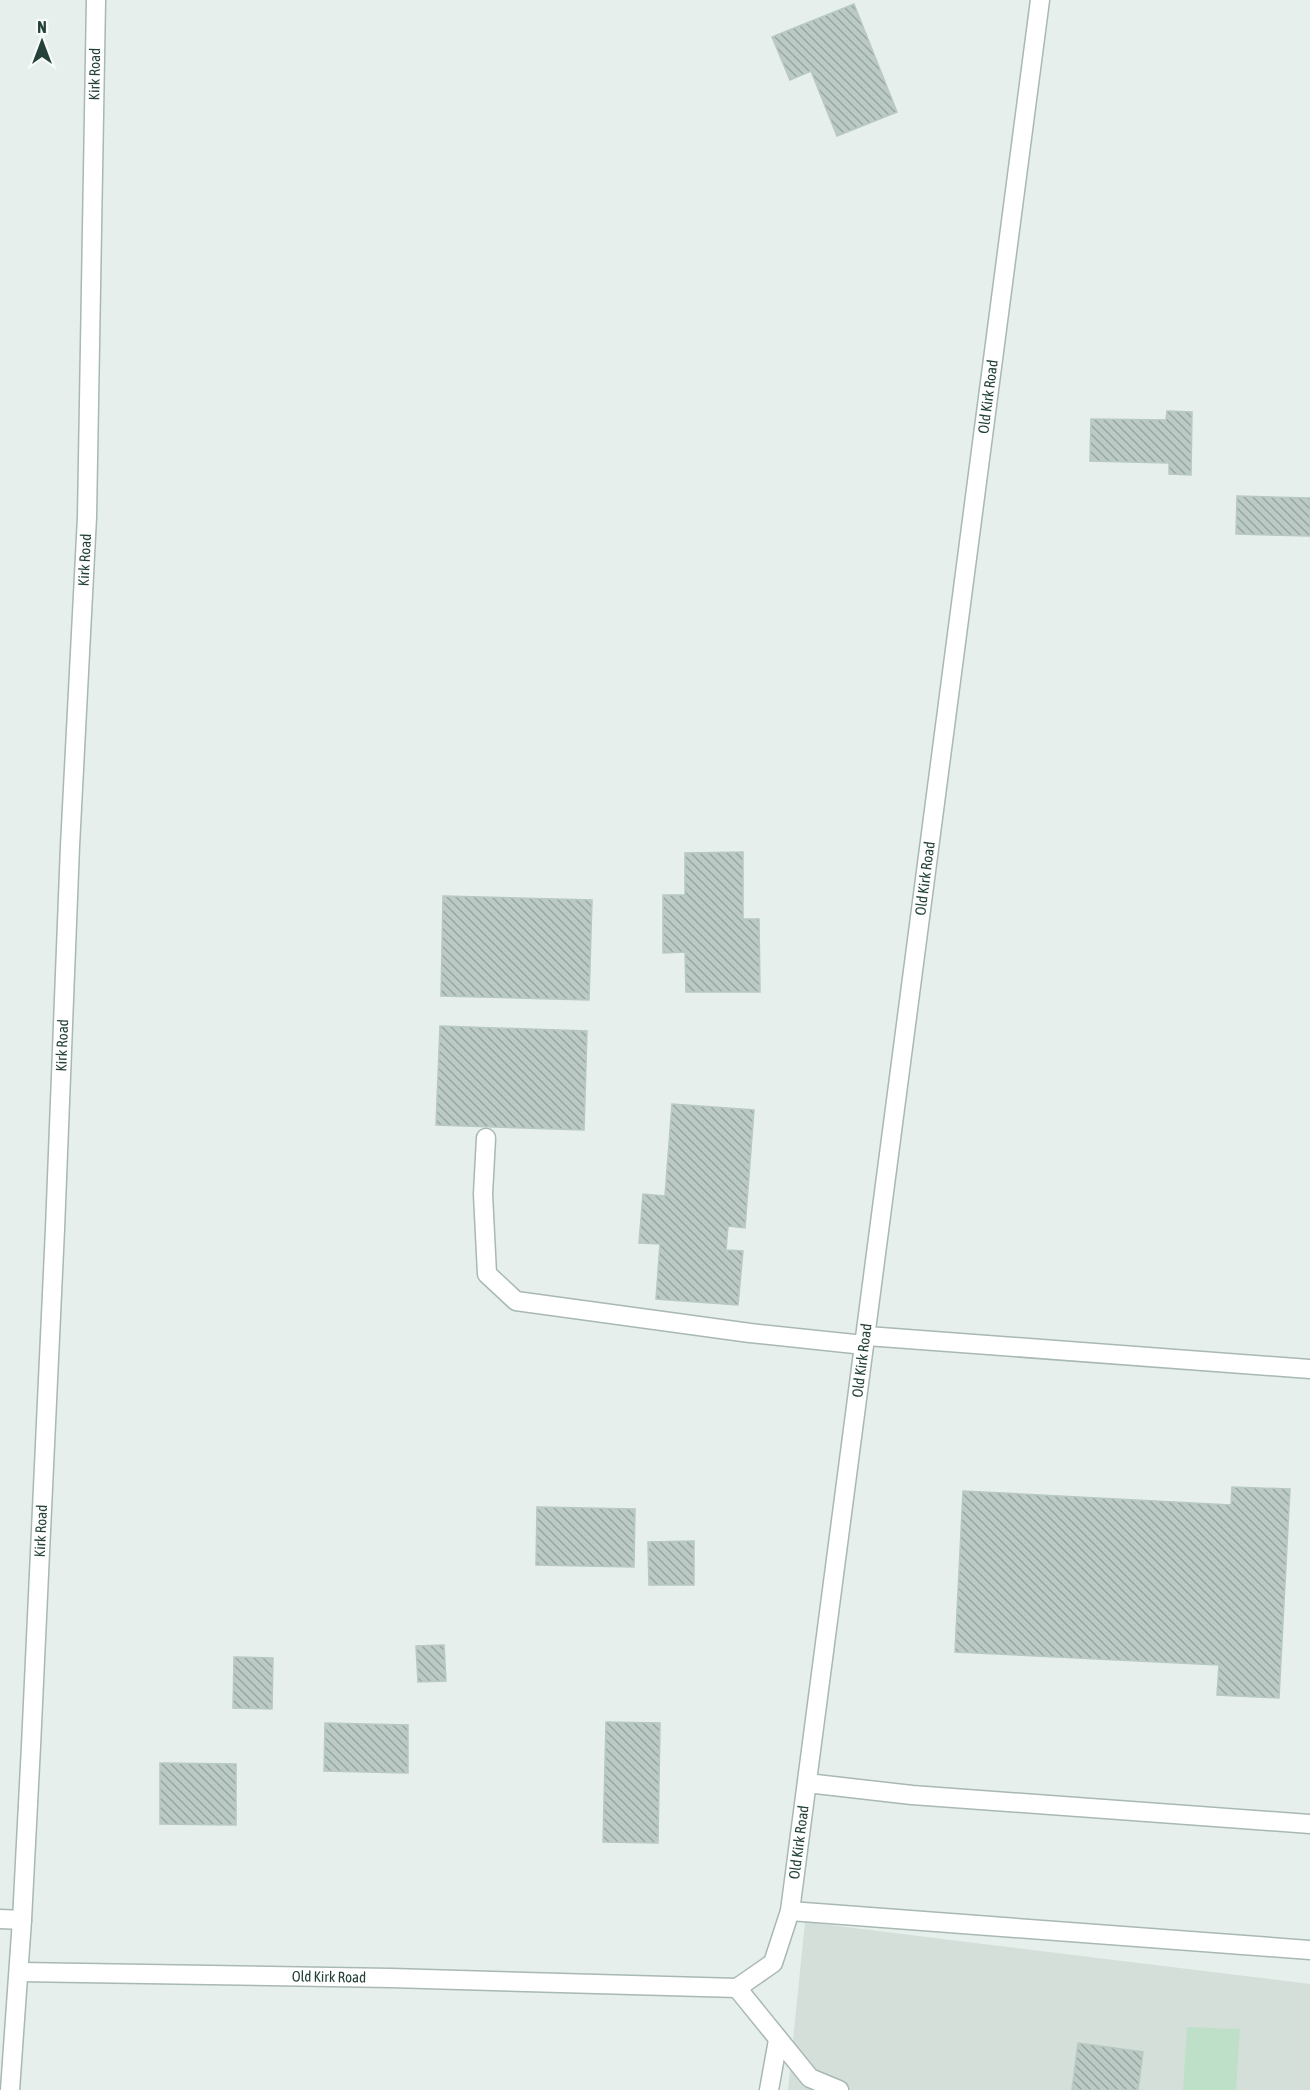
<svg xmlns="http://www.w3.org/2000/svg" width="1310" height="2090" font-family="'Asap Condensed',sans-serif">
	<style>
		.built { fill: #d4dfda }
		.green { fill: #bfe0c8 }
		.building { fill: url(#building-back-hatch); stroke: #b8c9c2; stroke-width: 1.5 }
		.lines { fill: none; stroke-linecap: round; stroke-linejoin: round }
		.minor-casing { stroke: #a8b8b2; stroke-width: 21 }
		.minor { stroke: #fff; stroke-width: 18 }
		.labels { text-anchor: middle; stroke-width: 6; stroke-linejoin: round; paint-order: stroke }
		.street-label { font-size: 15px; fill: #24423a; stroke: #f7fbf9 }
	</style>
	<defs>
		<pattern id="building-back-hatch" width="6" height="6" patternUnits="userSpaceOnUse" patternTransform="scale(1.5)"><rect width="6" height="6" fill="#bbcac4"/><path d="M-1 5l2 2M0 0l6 6M5-1l2 2" fill="none" stroke="#98a6a0"/></pattern>
	</defs>
	<rect width="100%" height="100%" fill="#e6efeb"/>
	<path class="built" d="M805 1922 1310 1984V2090H788Z"/>
	<path class="green" d="M1187 2027 1240 2029 1236 2090H1183Z"/>
	<path class="building" d="M854 4 897 112 837 136 811 71 790 80 772 37Z
		M1167 411 1192 412 1191 475 1169 474V463L1090 461 1091 419 1166 420Z
		M1237 496 1310 498V536L1236 534Z
		M743 852V919H759L760 992H686L685 952 663 953V895H685V853Z
		M443 896 592 900 589 1000 441 996Z
		M440 1026 587 1031 584 1130 436 1125Z
		M672 1104 754 1110 745 1228 728 1226 726 1250 743 1251 738 1305 656 1299 660 1244 639 1243 643 1194 665 1196Z
		M1232 1487 1290 1489 1279 1698 1217 1695 1219 1665 955 1652 963 1491 1231 1505Z
		M537 1507 635 1509 634 1567 536 1565Z
		M694 1541V1585H649L648 1542Z
		M444 1645 446 1681 418 1682 416 1646Z
		M234 1657 273 1658 272 1709 233 1708Z
		M606 1722 660 1723 658 1843 603 1842Z
		M325 1723 408 1725V1773L324 1771Z
		M160 1763 236 1764V1825L160 1824Z
		M1078 2043 1143 2052 1138 2090H1072Z"/>
	<g class="lines">
		<g class="minor-casing">
			<g id="minor">
				<path d="M486 1138 483 1194 487 1274 516 1301 750 1333 864 1345"/>
				<path d="M867 1336 1310 1369"/>
				<path d="M807 1783 912 1795 1310 1824"/>
				<path d="M790 1911 1310 1950"/>
				<path d="M0 1919 22 1920"/>
				<path id="s1" d="M19 1972 391 1978 737 1988 773 1963 790 1911 1040 0"/>
				<path d="M737 1988 810 2078 839 2090"/>
				<path id="s2" d="M10 2090 22 1920 31 1746 55 1229 70 846 87 517 96 0"/>
				<path d="M769 2090 778 2040"/>
			</g>
		</g>
		<use href="#minor" class="minor"/>
	</g>
	<g class="labels">
		<g class="street-label">
			<text dy="5" stroke="none"><textPath href="#s2" startOffset="2018">Kirk Road</textPath></text>
			<text dy="5" stroke="none"><textPath href="#s1" startOffset="2344">Old Kirk Road</textPath></text>
			<text dy="5" stroke="none"><textPath href="#s2" startOffset="1532">Kirk Road</textPath></text>
			<text dy="5" stroke="none"><textPath href="#s1" startOffset="1858">Old Kirk Road</textPath></text>
			<text dy="5" stroke="none"><textPath href="#s2" startOffset="1046">Kirk Road</textPath></text>
			<text dy="5" stroke="none"><textPath href="#s1" startOffset="1372">Old Kirk Road</textPath></text>
			<text dy="5" stroke="none"><textPath href="#s2" startOffset="560">Kirk Road</textPath></text>
			<text dy="5" stroke="none"><textPath href="#s1" startOffset="886">Old Kirk Road</textPath></text>
			<text dy="5" stroke="none"><textPath href="#s1" startOffset="310">Old Kirk Road</textPath></text>
		</g>
	</g>
	<g transform="translate(42 42)" stroke="#f7fbf9" stroke-width="4.5" paint-order="stroke">
	<path d="M0-4.5L10 22L0 15L-10 22Z" fill="#24423a"/>
	<text y="-9" font-size="16" font-weight="bold" text-anchor="middle" fill="#24423a">N</text>
	</g>
</svg>
